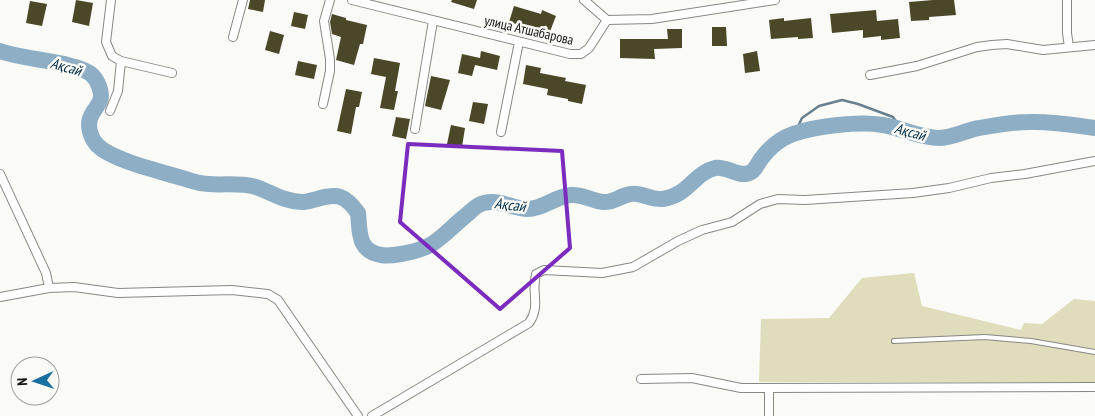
<svg xmlns="http://www.w3.org/2000/svg" width="1095" height="416" font-family="'PT Sans Narrow',sans-serif">
	<style>
		.green { fill: #dfddbb }
		.lines { fill: none; stroke-linecap: round; stroke-linejoin: round }
		.stream { stroke: #69808f; stroke-width: 2.5 }
		.river { stroke: #8eaec5; stroke-width: 16 }
		.building { fill: #4b4829 }
		.service-casing { stroke: #878784; stroke-width: 6 }
		.minor-casing { stroke: #878784; stroke-width: 10 }
		.service { stroke: #fff; stroke-width: 4 }
		.minor { stroke: #fff; stroke-width: 8 }
		.marked { fill: none; stroke: #7b2cbf; stroke-width: 4; stroke-linejoin: round }
		.labels { text-anchor: middle; stroke-width: 5; stroke-linejoin: round; paint-order: stroke }
		.street-label { font-size: 14px; fill: #131311; stroke: #fafaf7 }
		.water-label { font-size: 15px; font-style: italic; fill: #012d45; stroke: #fafaf7 }
	</style>
	<rect width="100%" height="100%" fill="#fafaf7"/>
	<path class="green" d="M914 273 922 306 1021 330 1024 323 1042 324 1074 299 1095 301V382H759L761 319 829 318 862 278Z"/>
	<g class="lines">
		<path class="stream" d="M795 133 802 118 819 106 842 100 858 104 893 117 902 130"/>
		<path class="river" d="M0 51C24 60 73 61 91 74 98 80 103 93 100 101 98 106 94 110 92 114 86 124 90 137 97 145 114 162 168 173 192 181 212 188 235 181 256 187 271 192 285 202 302 202 307 202 312 200 317 199 338 193 345 195 358 213 360 231 357 251 381 255 387 256 395 255 401 254 436 248 439 238 464 217 471 212 475 205 484 203 501 199 512 209 528 209 543 209 556 196 571 195 583 194 592 201 603 202 614 203 621 195 631 194 641 192 650 200 663 199 689 195 694 173 715 168 728 166 740 179 751 172 755 170 758 163 761 159 769 148 779 139 793 134 816 126 859 121 883 125 902 128 920 138 939 138 953 138 966 130 979 128 995 125 1013 122 1029 122 1051 121 1074 125 1095 128"/>
	</g>
	<path class="building" d="M76 0 93 3 89 26 72 22Z
		M250 0H265L263 12 248 9Z
		M452 0H477L474 9 451 2Z
		M933 0H954L956 15 929 17V20L911 21 909 2Z
		M30 1 47 4 42 26 26 23Z
		M514 6 541 14 542 10 556 16 549 34 523 24V26L509 22Z
		M876 10 877 21 898 19 900 38 881 40V36L863 38V30L832 33 830 14Z
		M294 12 308 15 305 29 291 26Z
		M332 14 346 18V20L367 25 363 44H360L354 65 336 60 341 37 332 34 330 22Z
		M784 18V21L811 18 813 38 798 39V37L771 39 769 20Z
		M712 27H726L727 46H712Z
		M667 29H682V48L654 49 655 59 620 58V39H668Z
		M270 31 284 35 279 54 265 50Z
		M481 51 500 56 497 70 475 65 472 76 458 73 462 54 480 58Z
		M757 51 760 71 745 73 743 54Z
		M374 58 400 63 395 91H398L394 110 380 108 386 77 371 74Z
		M298 61 317 65 314 79 295 75Z
		M526 65 541 68 540 73 566 78 565 81 586 85 582 104 568 101V99L547 95 548 89 523 84Z
		M431 76 450 80 441 110 425 106Z
		M346 89 362 92 359 107H356L351 134 337 131Z
		M473 102 488 104 484 124 469 121Z
		M396 117 410 119 406 139 392 136Z
		M451 125 465 128 462 147 447 144Z"/>
	<g class="lines">
		<g class="service-casing">
			<path id="service" d="M894 341 985 337 1031 341 1095 352"/>
		</g>
		<g class="minor-casing">
			<path id="minor" d="M111 0 106 42 112 56 121 61 172 73
				M352 0 570 54H581L589 48 607 20 652 19 775 0
				M584 0 607 20
				M1067 0V33L1069 47
				M233 37 243 0
				M870 75 917 66 977 47 992 45 1007 44 1043 50 1095 45
				M323 104 330 71V59L324 21 330 0
				M110 111 118 91 121 61
				M415 129 433 21
				M501 132 519 42
				M0 174 46 273 49 288
				M0 297 49 288 74 287 118 293 232 290 268 294 278 300 358 416
				M641 379 692 378 741 388 1095 387
				M372 416 529 323C541 306 531 293 536 274L544 270 602 273 633 267 678 241 702 230 732 222 760 204 778 199 805 200 913 193 949 188 991 178 1025 174 1095 161
				M769 416V388"/>
		</g>
		<use href="#service" class="service"/>
		<use href="#minor" class="minor"/>
	</g>
	<path class="marked" d="M408 144 562 151 570 248 500 309 400 222Z"/>
	<g class="labels">
		<g class="street-label">
			<text transform="translate(529 30) rotate(13)" y="5">улица Атшабарова</text>
		</g>
		<g class="water-label">
			<text transform="translate(66 67) rotate(16)" y="5">Ақсай</text>
			<text transform="translate(910 132) rotate(15)" y="5">Ақсай</text>
			<text transform="translate(510 205) rotate(7)" y="5">Ақсай</text>
		</g>
	</g>
	<g transform="translate(35 381) rotate(267)"><circle r="24" fill="#fafaf7" stroke="#9e9e9b"/>
	<path d="M0-4L9 19L0 12L-9 19Z" fill="#196f9f"/>
	<text y="-8" font-size="14" font-weight="bold" text-anchor="middle" fill="#131311">N</text>
	</g>
</svg>
